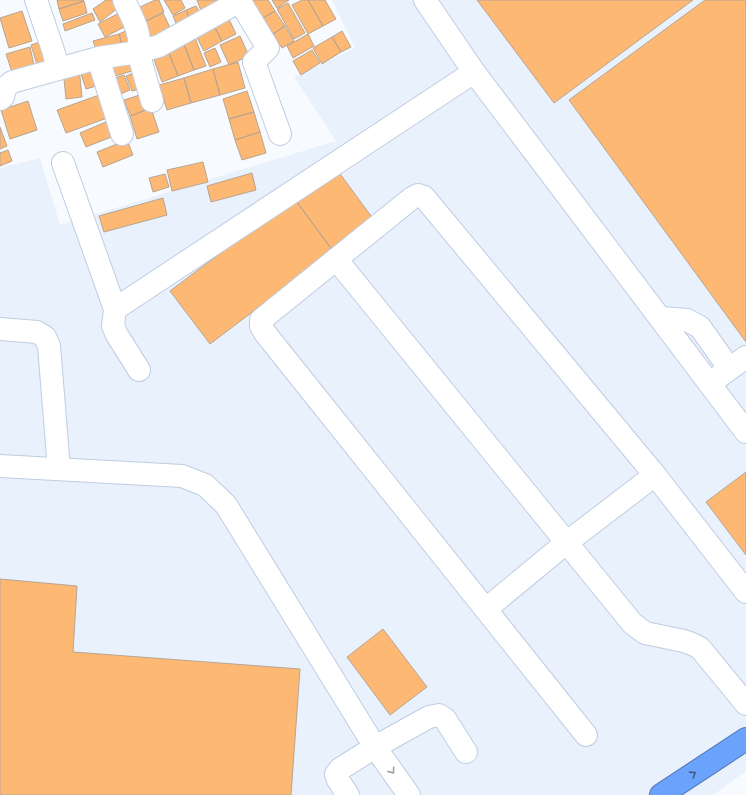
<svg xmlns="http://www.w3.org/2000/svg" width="746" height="795" font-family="Inter,sans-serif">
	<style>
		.built { fill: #e9f1fc }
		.building { fill: #fdb873; stroke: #b7a493 }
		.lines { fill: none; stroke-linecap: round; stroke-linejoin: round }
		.minor-casing { stroke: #bfcde2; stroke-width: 24 }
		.highway-casing { stroke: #5075b2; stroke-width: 24 }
		.minor { stroke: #fff; stroke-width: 22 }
		.highway { stroke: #6ba2fb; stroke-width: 22 }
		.oneway { stroke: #999c9f }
		.oneway2 { stroke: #405c88 }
	</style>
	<rect width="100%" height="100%" fill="#f7fafe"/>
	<path class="built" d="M332 0H746V771L713 795H0V168L40 158 60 225 336 141 294 77 355 48Z"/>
	<path class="building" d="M57 0H83L84 1 59 9Z
		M106 0H120L123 4 100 22 93 9Z
		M155 0H159L164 12 140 24 134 10Z
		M164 0H181L185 8 173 15Z
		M197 0H229L203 16Z
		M253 0H268L275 11 263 18 252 1Z
		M272 0H289L277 8Z
		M302 0H308L323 26 308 34 292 5Z
		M308 0H325L336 19 323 26Z
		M477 0H693L554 103Z
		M705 0H746V342L569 100Z
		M84 1 87 13 63 21 59 9Z
		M288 3 305 33 294 39 277 9Z
		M196 6 203 19 192 24 186 10Z
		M186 10 192 24 179 30 173 16Z
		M22 11 32 41 9 48 0 18Z
		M123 11 130 24 105 37 98 24Z
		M275 11 285 26 273 34 263 18Z
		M92 13 95 20 65 31 63 24Z
		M163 13 172 32 152 42 142 23Z
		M228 17 236 34 222 41 213 24Z
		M213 24 222 41 204 51 195 34Z
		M285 26 294 41 282 48 273 34Z
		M132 28 137 47 123 49 119 34Z
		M342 31 351 47 341 52 332 37Z
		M119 34 123 49 98 56 93 41Z
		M308 34 314 46 293 58 287 46Z
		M240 36 249 56 229 65 220 45Z
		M332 37 341 52 322 64 313 48Z
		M195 38 206 66 194 70 183 42Z
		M40 42 47 65 38 68 31 45Z
		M183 42 194 70 178 76 167 48Z
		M30 47 35 70 14 78 6 54Z
		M167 48 178 76 162 82 152 54Z
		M215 48 221 62 210 67 204 53Z
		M312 50 320 63 301 75 293 61Z
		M135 53 139 69 108 78 103 63Z
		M96 60 103 84 86 89 78 65Z
		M238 62 245 88 220 95 213 69Z
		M79 68 82 97 66 99 63 69Z
		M213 69 220 95 191 103 184 78Z
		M141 70 147 87 132 91 126 76Z
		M124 75 130 90 118 95 112 79Z
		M184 78 191 103 167 110 159 85Z
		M247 91 254 112 229 119 223 99Z
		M146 93 151 108 130 116 124 100Z
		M102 94 110 117 66 133 57 110Z
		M28 101 37 130 10 139 1 110Z
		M151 108 159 132 137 139 130 116Z
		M254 112 260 132 235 140 229 119Z
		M108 121 114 136 86 147 80 133Z
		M0 127 7 146 0 149Z
		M260 132 266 153 242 160 235 140Z
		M127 140 133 155 103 167 97 152Z
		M8 150 12 161 0 166V153Z
		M203 162 208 182 172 191 167 170Z
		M335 167 374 220 333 251 294 198Z
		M252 173 256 190 211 202 207 186Z
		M165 174 169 187 153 192 149 178Z
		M163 198 167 215 104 232 99 216Z
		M294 198 333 251 210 344 170 291Z
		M746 472V555L706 502Z
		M0 579 77 586 73 652 300 669 291 795H0Z
		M383 629 427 687 390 715 347 657Z"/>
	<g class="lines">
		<g class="minor-casing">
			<path id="minor" d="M36 0 53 50 58 69
				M124 0C131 16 143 34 138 52L152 101
				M239 0 268 48 254 62 280 134
				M425 0 474 72 746 432
				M98 58 122 134
				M0 99 3 97 5 88 12 82 98 58 138 52 159 46 240 1
				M63 163 115 309
				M336 259 632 623 645 633 684 641 692 644 700 648 746 704
				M661 318 687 320 700 327 729 368
				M0 329 37 332 45 337 49 346 59 469
				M139 370 117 335 113 326 115 309 474 72
				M717 378 746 357
				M0 466 182 476 205 485 226 505 375 747 409 795
				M486 609 566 543 655 475
				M586 735 265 333 261 326V320L412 198 418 195 424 197 655 475 746 592
				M348 795 338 780 336 774 340 769 375 747 429 717 439 715 445 719 466 752"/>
		</g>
		<g class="highway-casing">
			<path id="highway" d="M661 795 746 739"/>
		</g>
		<use href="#minor" class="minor"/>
		<use href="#highway" class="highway"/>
	</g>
	<defs><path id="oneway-chevron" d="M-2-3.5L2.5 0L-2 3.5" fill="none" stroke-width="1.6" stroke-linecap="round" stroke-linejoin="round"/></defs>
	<use class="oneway" href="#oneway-chevron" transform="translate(392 771) rotate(54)"/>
	<use class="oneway2" href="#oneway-chevron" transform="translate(693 774) rotate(-33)"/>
</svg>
